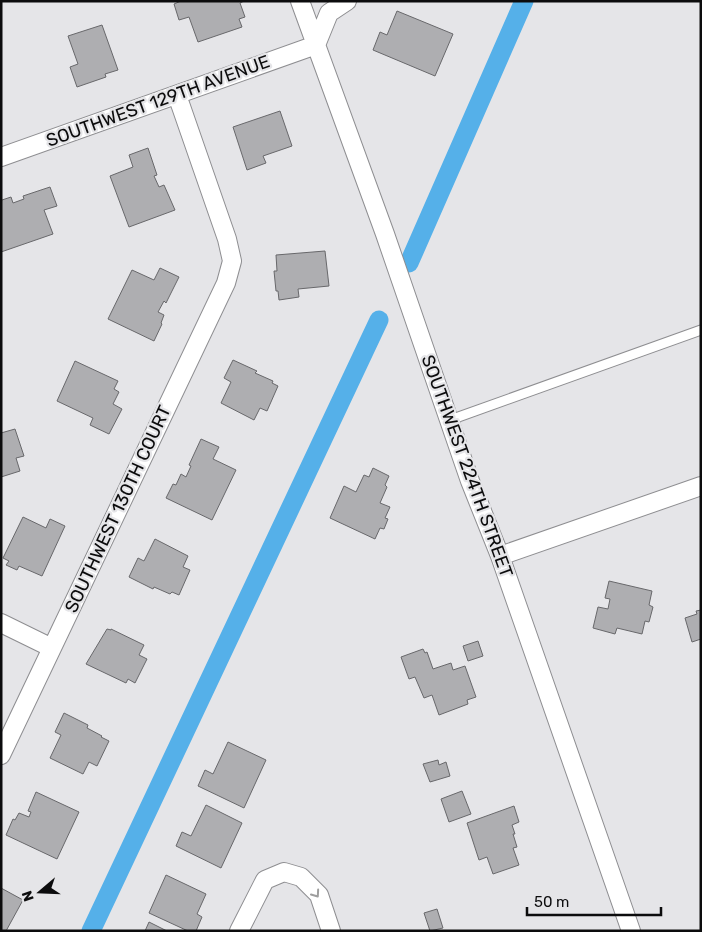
<svg xmlns="http://www.w3.org/2000/svg" width="702" height="932" font-family="Rubik,sans-serif">
	<style>
		.lines { fill: none; stroke-linecap: round; stroke-linejoin: round }
		.canal { stroke: #55b0e9; stroke-width: 19 }
		.building { fill: #aeaeb1; stroke: #68686b }
		.lane-casing { stroke: #8e8e91; stroke-width: 11 }
		.street-casing { stroke: #8e8e91; stroke-width: 20 }
		.lane { stroke: #fff; stroke-width: 9 }
		.street { stroke: #fff; stroke-width: 18 }
		.oneway { stroke: #9e9e9e }
		.labels { text-anchor: middle; stroke-width: 4.5; stroke-linejoin: round; paint-order: stroke }
		.street-label { font-size: 18px; fill: #0c0c0d; stroke: #e5e5e8 }
	</style>
	<rect width="100%" height="100%" fill="#e5e5e8"/>
	<g class="lines">
		<path class="canal" d="M409 263 524 1
			M91 931 379 320"/>
	</g>
	<path class="building" d="M181 1H244L240 3 245 17 239 19 242 27 198 42 189 17 179 20 174 4Z
		M397 11 453 34 435 76 373 50 380 32 387 35Z
		M102 25 118 70 105 74 106 77 77 87 70 67 78 64 68 36Z
		M280 111 292 146 263 156 266 163 247 170 233 127Z
		M148 148 157 175 154 176 159 187 164 185 175 210 129 227 110 176 133 167 129 155Z
		M50 187 57 206 44 210 53 234 1 252V199L2 200 11 197 13 203 24 199 23 196Z
		M325 251 329 286 298 289 299 297 279 300 278 291H276L274 271H277L276 255Z
		M160 268 179 277 166 303 164 301 158 312 164 315 161 323 162 324 154 341 108 319 132 270 154 280Z
		M233 360 257 371 255 373 273 381 272 383 278 386 267 411 260 408 254 420 221 403 231 382 224 378Z
		M75 361 118 381 114 389 119 392 113 404 122 409 109 434 90 425 93 418 57 401Z
		M15 429 24 456 16 458 20 471 1 477V433Z
		M201 439 219 447 213 459 236 470 212 520 166 498 173 484 176 485 181 474 186 477 191 466 189 465Z
		M373 468 389 476 385 485 387 487 380 503 390 507 385 518 388 519 384 529 380 528 375 539 330 518 344 486 356 492 364 475 369 477Z
		M23 517 46 528 50 519 65 526 42 576 19 566 17 570 6 565 9 561 3 558Z
		M155 539 188 556 183 567 190 570 179 595 172 592 170 594 154 587 153 589 129 577 138 558 144 561Z
		M609 581 652 591 649 605 653 607 649 622 645 621 642 634 617 628 615 634 593 628 598 607 608 609 610 599 605 598Z
		M701 610V639L692 642 685 618 697 614 696 611Z
		M107 629 111 630V629L144 645 139 655 147 659 135 683 128 679 126 683 86 664Z
		M478 641 483 656 468 661 463 646Z
		M423 649 425 653 427 652 433 669 451 663 453 670 465 666 476 697 467 700 468 704 439 715 432 695 424 698 415 677 409 679 401 657Z
		M64 713 88 725 87 728 102 736 101 737 109 741 97 766 89 762 83 774 50 758 61 735 55 732Z
		M228 742 266 760 244 808 198 786 205 770 213 774Z
		M438 760 439 765 446 762 450 776 430 782 423 764Z
		M462 791 471 814 449 822 441 799Z
		M36 792 79 812 57 859 6 835 13 819 15 820 19 813 29 817 31 812 28 811Z
		M206 805 242 823 221 868 176 846 182 832 191 836Z
		M514 806 519 822 512 825 515 834H513L517 847 513 848 519 865 493 874 487 857 479 860 467 823Z
		M166 875 206 894 197 914 202 917 196 931H188L149 913Z
		M1 888 23 900 6 931H1Z
		M437 909 443 928 430 931 424 913Z
		M149 922 167 931H145Z"/>
	<g class="lines">
		<g class="lane-casing">
			<path id="lane" d="M450 420 701 330"/>
		</g>
		<g class="street-casing">
			<path id="street" d="M300 1 385 234 470 481 500 556 631 931
				M1 157 316 45 329 13 347 1
				M500 556 701 486
				M1 623 52 648
				M1 755 226 283 232 261 227 239 177 95
				M239 931 265 880 284 872 301 877 319 895 331 931"/>
		</g>
		<use href="#lane" class="lane"/>
		<use href="#street" class="street"/>
	</g>
	<defs><path id="oneway-chevron" d="M-2-3.5L2.5 0L-2 3.5" fill="none" stroke-width="1.6" stroke-linecap="round" stroke-linejoin="round" transform="scale(1.25)"/></defs>
	<use class="oneway" href="#oneway-chevron" transform="translate(316 894) rotate(55)"/>
	<g class="labels">
		<g class="street-label">
			<text transform="translate(158 101) rotate(-20)" y="6">SOUTHWEST 129TH AVENUE</text>
			<text transform="translate(467 466) rotate(70)" y="6">SOUTHWEST 224TH STREET</text>
			<text transform="translate(118 509) rotate(-65)" y="6">SOUTHWEST 130TH COURT</text>
		</g>
	</g>
	<rect width="702" height="932" fill="none" stroke="#0c0c0d" stroke-width="5"/>
	<g transform="translate(40 892) rotate(251)" stroke="#e5e5e8" stroke-width="4" paint-order="stroke">
	<path d="M0-4L9 19L0 12L-9 19Z" fill="#0c0c0d"/>
	<text y="-8" font-size="14" font-weight="bold" text-anchor="middle" fill="#0c0c0d">N</text>
	</g>
	<path d="M527 907v8h134v-8" fill="none" stroke="#0c0c0d" stroke-width="2.5"/>
	<text x="534" y="907" font-size="15" fill="#0c0c0d" stroke="#e5e5e8" stroke-width="4" paint-order="stroke">50 m</text>
</svg>
